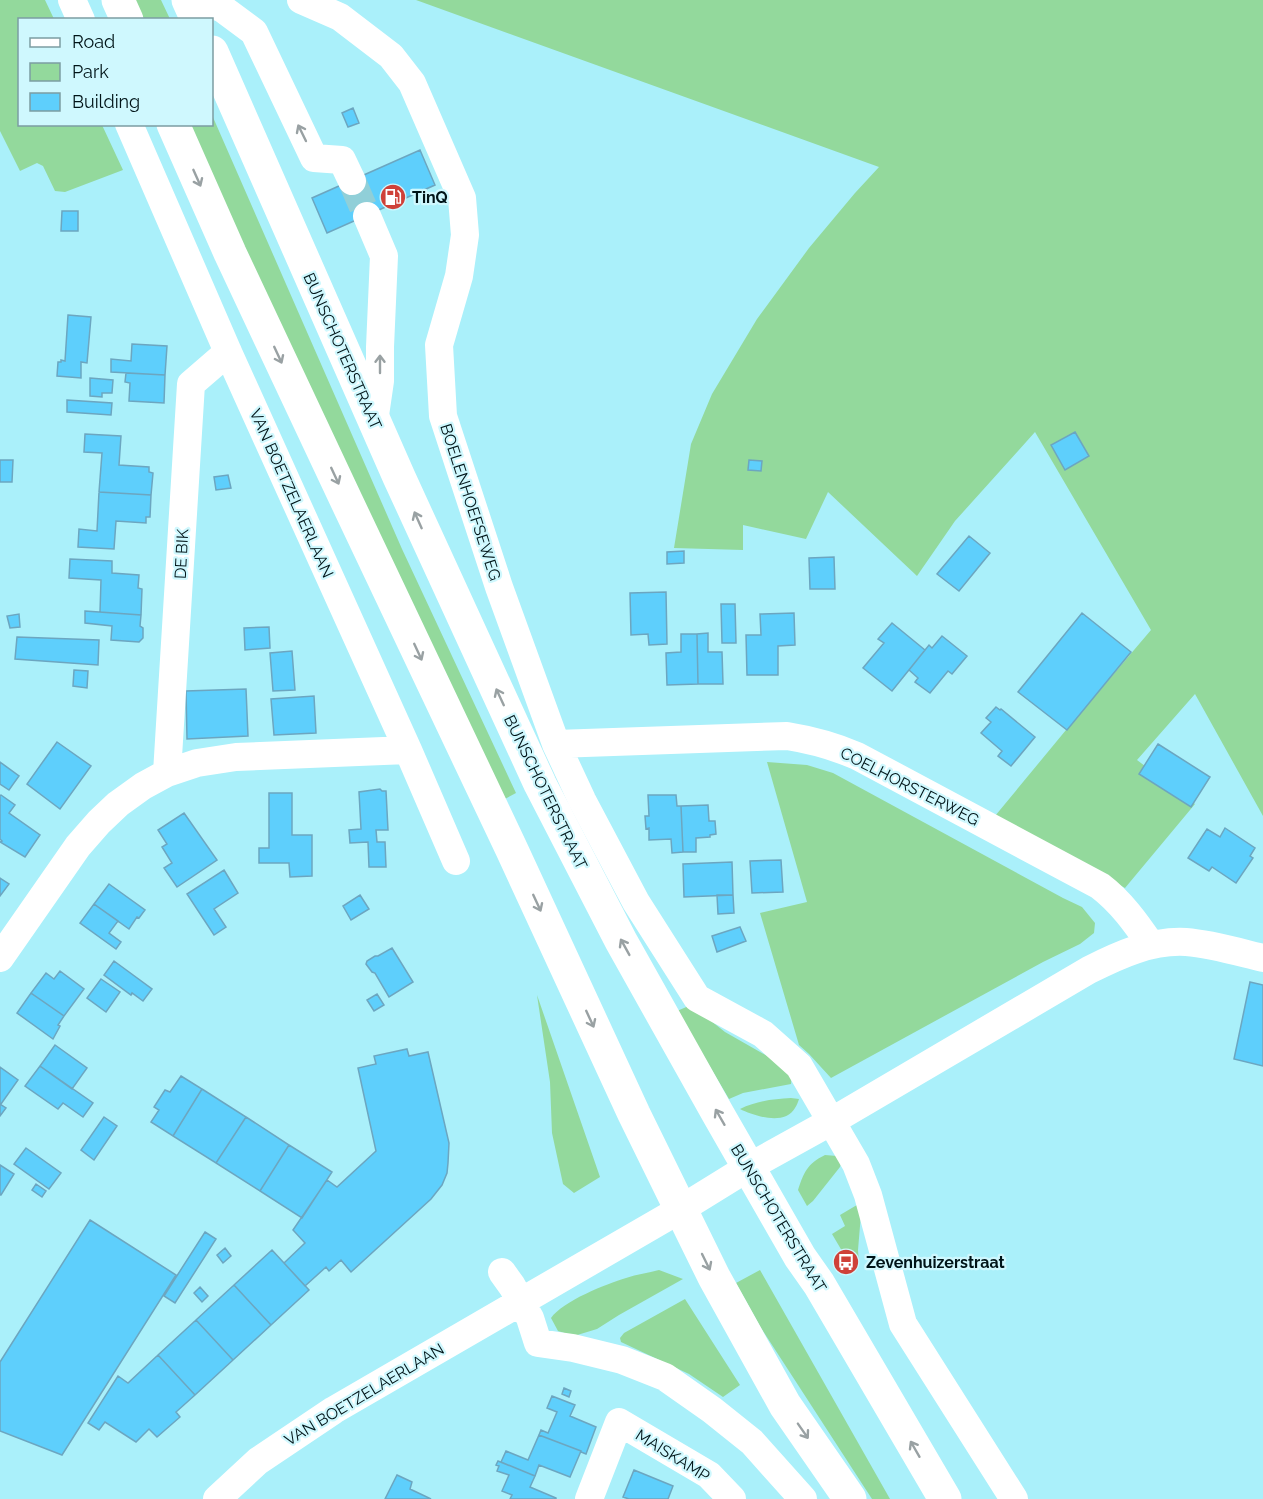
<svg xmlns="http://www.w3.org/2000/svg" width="1263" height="1499" font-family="Raleway,sans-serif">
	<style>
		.green { fill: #93d99c }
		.building { fill: #5ecffc; stroke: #6ca6c0; stroke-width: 1.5 }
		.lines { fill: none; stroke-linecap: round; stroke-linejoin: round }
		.minor-tunnel { stroke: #90cfd8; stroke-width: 28; stroke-dasharray: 28 14; stroke-linecap: butt }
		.minor { stroke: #fff; stroke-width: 28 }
		.major { stroke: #fff; stroke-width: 33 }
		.oneway { stroke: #99a1a3 }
		.labels { text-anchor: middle; stroke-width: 4.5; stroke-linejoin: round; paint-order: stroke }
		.poi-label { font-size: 16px; font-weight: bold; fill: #001418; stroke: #cff8fe; text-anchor: start }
		.street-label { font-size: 16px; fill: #001418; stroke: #cff8fe }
	</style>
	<rect width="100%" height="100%" fill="#aaf0fa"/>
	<path class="green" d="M0 0H45L54 19 20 20V124L102 125 123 170 65 192 55 191 43 166 37 163 20 171 0 131Z
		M135 0H161L170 19H144Z
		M416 0H1263V816L1195 694 1137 760 1195 804 1125 888 995 816 1066 730 1151 630 1035 432 955 521 917 576 828 492 806 539 743 525V550L674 548 691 444 712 394 757 319 809 248 855 193 879 167Z
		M212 115 402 549 516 793 505 799 243 246 190 125 212 124Z
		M767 762 807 765 833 773 1063 898 1082 907 1095 923 1094 933 1080 944 1043 962 831 1078 809 1054 799 1045 760 913 807 902Z
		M537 995 600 1177 574 1193 563 1184 552 1133 550 1082Z
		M691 1005 725 1032 783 1065 792 1074 791 1084 743 1093 729 1099 677 1011Z
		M791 1098 799 1099C798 1102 797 1105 795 1108 785 1126 754 1116 740 1109 756 1101 773 1099 791 1098Z
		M825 1155 837 1156 842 1161 840 1167 813 1201 807 1206 798 1190C804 1172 807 1164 825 1155Z
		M862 1202 858 1250 859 1264 852 1268 832 1234 845 1226 840 1215Z
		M659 1270 683 1279 619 1315 597 1329 574 1336 558 1331 551 1318C563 1301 606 1284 626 1278 637 1274 648 1273 659 1270Z
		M760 1270 890 1499H872L761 1328 736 1283Z
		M685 1299 740 1385 723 1397 689 1374 621 1342 620 1338 624 1333Z"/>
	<path class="building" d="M353 108 359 123 348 127 342 113Z
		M420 150 435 185 327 233 312 198Z
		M62 211H78V231H61Z
		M68 315 91 317 87 363 81 362V378L57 376 58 362H61V360L65 361Z
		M132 344 167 346 165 375 111 372V359L131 361Z
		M126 373 165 375 164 403 129 401 130 383 125 382Z
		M90 378 113 380 112 393H102V397L90 396Z
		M67 400 112 403 111 415 67 412Z
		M1075 432 1089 456 1065 470 1051 445Z
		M85 434 121 436 119 465 149 467V472L153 473 151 495 99 492 102 453 84 452Z
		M0 460H13L12 482H0Z
		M749 460 762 461 761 471 748 470Z
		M228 475 231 488 216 490 214 477Z
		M99 492 151 495 150 517H146V523L116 521 114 549 78 547 79 529 97 531Z
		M969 536 990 553 959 591 937 574Z
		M684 551V563L667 564V552Z
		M834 557 835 589H810L809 558Z
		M70 559 112 561V573L139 575 138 588 142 589 141 615 100 612 101 580 69 578Z
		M666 592 667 644 649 645 648 634 631 635 630 593Z
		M721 604H735L736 643H722Z
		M85 611 141 615 140 626 143 628V638L139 642 111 640 112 626 85 623Z
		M794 613 795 645 778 646V675H747L746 635H761L760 614Z
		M1082 613 1131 652 1067 730 1018 692Z
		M19 614 20 627 10 628 7 616Z
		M892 623 925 650 892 691 863 668 884 643 878 639Z
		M269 627 270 648 245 650 244 628Z
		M708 633V652H722L723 684H698L697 634Z
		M681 634H697L698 684 667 685 666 653 681 652Z
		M942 636 967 656 952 674 948 671 930 693 915 682 918 678 909 670 929 645 932 648Z
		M17 637 99 640 98 665 15 659Z
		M292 651 295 690 273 691 270 653Z
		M74 670 88 671 87 688 73 686Z
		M246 689 248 736 187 739 186 691Z
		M314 696 316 733 274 735 271 699Z
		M996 707 1000 710 1001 709 1035 737 1011 766 998 756 1002 751 981 733 991 722 986 718Z
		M57 742 91 766 60 809 27 784Z
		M1158 744 1210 777 1191 807 1139 774Z
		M0 762 19 776 9 790 0 784Z
		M380 789 382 791H386L388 830H376L377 842H385L386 867H369L368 842 350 843 349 830 361 829 359 792Z
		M269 793H292V835H312V876L290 877 289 863H259V848H269Z
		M1 795 15 805 9 813 40 835 25 857 0 842 2 841 0 839V796Z
		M648 795H676L677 806H681L683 852 672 853 671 839 649 840V828L646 829 645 816H649Z
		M708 805 709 821H715L716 834 710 835V837L696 838V852H683L681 806Z
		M184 813 217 860 177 887 164 868 172 863 162 847 167 844 158 830Z
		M1225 828 1255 848 1250 856 1253 858 1236 883 1212 867 1209 871 1188 858 1207 829 1220 837Z
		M781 860 783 892 752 893 750 861Z
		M732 862 733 895 684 897 683 864Z
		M224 870 238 893 214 909 226 927 214 935 187 894Z
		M0 878 9 884 0 896Z
		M109 884 145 910 139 918 137 917 129 929 94 904Z
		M360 895 369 909 351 920 343 906Z
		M717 895H733L734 913 718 914Z
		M94 904 118 921 109 933 121 942 116 949 80 923Z
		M740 927 746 941 717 952 712 936Z
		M392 948 413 982 389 997 375 973 372 972 366 964 367 961 375 956H378Z
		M114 961 152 989 143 1001 132 993 131 995 104 975Z
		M60 971 84 989 64 1016 31 993 46 973 54 979Z
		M101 979 120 992 106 1012 87 998Z
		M1250 982 1263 985V1066L1234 1059Z
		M31 993 64 1016 58 1025 60 1026 53 1039 17 1013Z
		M377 994 384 1005 374 1011 367 1000Z
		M55 1045 87 1068 72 1089 40 1066Z
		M407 1049 409 1056 428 1052 449 1143 448 1163 447 1173 442 1185 431 1199 351 1272 341 1260 329 1271 326 1267 305 1286 284 1263 305 1243 293 1230 327 1180 337 1187 376 1151 358 1068 376 1064 374 1056Z
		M40 1066 93 1103 83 1117 63 1103 58 1109 25 1086Z
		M0 1067 18 1080 1 1104H0Z
		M181 1076 202 1089 173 1136 151 1122 159 1110 154 1107 165 1090 170 1092Z
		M202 1089 246 1117 216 1163 173 1136Z
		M0 1104 6 1108 0 1116Z
		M104 1117 117 1126 94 1160 81 1150Z
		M246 1117 289 1145 260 1191 216 1163Z
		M289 1145 332 1172 302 1218 260 1191Z
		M26 1148 61 1173 49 1189 14 1164Z
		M0 1165 14 1174 1 1195H0Z
		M36 1184 46 1191 42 1197 32 1190Z
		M90 1220 176 1275 62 1455 0 1431V1362Z
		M205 1232 216 1239 175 1303 164 1296Z
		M225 1248 231 1256 223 1263 217 1255Z
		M272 1250 309 1290 271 1325 234 1285Z
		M234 1285 271 1325 233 1360 196 1320Z
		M200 1287 208 1296 202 1302 194 1293Z
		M196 1320 233 1360 195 1395 158 1355Z
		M158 1355 195 1395 176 1412 180 1417 157 1437 149 1429 136 1442 105 1422 99 1430 88 1423 118 1376 128 1383Z
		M564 1388 571 1391 569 1397 562 1394Z
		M552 1396 575 1405 570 1416 596 1427 586 1454 581 1452V1451L539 1435 541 1430 548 1433 557 1412 547 1408Z
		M539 1435 581 1451 570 1477 539 1465 535 1476 501 1462 506 1451 528 1460Z
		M498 1461 535 1476 530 1487 556 1498V1499H510L512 1495 502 1491 509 1475 497 1471 499 1466 496 1465Z
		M634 1470 673 1486 668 1499H629L623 1497Z
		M397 1475 412 1482 410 1489 431 1499H385Z"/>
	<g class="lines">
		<path class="minor-tunnel" d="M352 181 367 216"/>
		<path class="minor" d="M72 0 81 20
			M203 0 223 9 254 32 314 158 342 160 352 181
			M301 0 340 17 391 56 412 83 462 198 465 235 459 276 439 345 443 416 499 587 556 744 582 800 636 902 697 998 763 1034 799 1066 856 1164 868 1195 903 1324 1014 1499
			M129 124 228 352 408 750 456 861
			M367 216 384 256 380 347V381L374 422
			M556 744 787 736C812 740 834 746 857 756L1100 886C1121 902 1136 923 1151 945
			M167 773 197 763 236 757 408 750
			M0 958 78 846 99 822 118 804 143 786 167 773 191 384 228 352
			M502 1272 512 1286 530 1318 538 1343 573 1348 622 1360 665 1377 712 1410 752 1442 803 1499
			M217 1499 258 1461 334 1410 681 1209 749 1167 832 1121 1089 970C1119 955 1151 940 1186 942 1212 944 1238 952 1263 958
			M589 1499 619 1422 709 1475 732 1499"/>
		<path class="major" d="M118 0 127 20
			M188 0 197 20
			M212 52 399 477 540 784 621 941 718 1114 800 1257 819 1284 945 1499
			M173 124 230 253 347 502 512 850 634 1114 714 1277 785 1405 850 1499"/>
	</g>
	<defs><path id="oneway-shaft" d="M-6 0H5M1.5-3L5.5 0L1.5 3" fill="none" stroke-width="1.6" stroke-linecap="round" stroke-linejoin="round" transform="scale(1.5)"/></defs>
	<g class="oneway">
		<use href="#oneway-shaft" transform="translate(302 133) rotate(-116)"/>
		<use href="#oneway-shaft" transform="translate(197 178) rotate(66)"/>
		<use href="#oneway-shaft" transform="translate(278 355) rotate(65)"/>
		<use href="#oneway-shaft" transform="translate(380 364) rotate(-90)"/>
		<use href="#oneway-shaft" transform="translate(335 476) rotate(65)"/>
		<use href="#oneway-shaft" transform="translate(418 520) rotate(-114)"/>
		<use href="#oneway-shaft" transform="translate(418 652) rotate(65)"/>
		<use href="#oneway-shaft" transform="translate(500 697) rotate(-115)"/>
		<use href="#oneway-shaft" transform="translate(537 903) rotate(65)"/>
		<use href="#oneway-shaft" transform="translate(625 947) rotate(-119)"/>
		<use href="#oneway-shaft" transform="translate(590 1019) rotate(65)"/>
		<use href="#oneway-shaft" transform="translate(720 1117) rotate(-120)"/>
		<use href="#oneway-shaft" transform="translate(706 1262) rotate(64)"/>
		<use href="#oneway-shaft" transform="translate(803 1431) rotate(55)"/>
		<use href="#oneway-shaft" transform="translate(915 1449) rotate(-120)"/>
	</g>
	<defs>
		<g id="fuel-disc" transform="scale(1.35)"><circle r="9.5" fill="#cf4139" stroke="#cff8fe"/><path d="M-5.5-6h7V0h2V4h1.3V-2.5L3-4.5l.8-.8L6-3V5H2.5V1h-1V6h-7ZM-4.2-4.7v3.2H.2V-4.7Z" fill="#fff"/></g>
		<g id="bus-disc" transform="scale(1.35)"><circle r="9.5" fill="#cf4139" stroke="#cff8fe"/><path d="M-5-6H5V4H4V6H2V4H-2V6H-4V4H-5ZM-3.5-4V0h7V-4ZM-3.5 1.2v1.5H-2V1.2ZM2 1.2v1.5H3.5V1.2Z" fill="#fff"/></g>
	</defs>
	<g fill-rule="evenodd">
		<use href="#fuel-disc" x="393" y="197"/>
		<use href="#bus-disc" x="846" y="1262"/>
	</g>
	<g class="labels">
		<g class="poi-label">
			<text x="412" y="203">TinQ</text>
			<text x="866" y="1268">Zevenhuizerstraat</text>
		</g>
		<g class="street-label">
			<text transform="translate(343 351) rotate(66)" y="6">BUNSCHOTERSTRAAT</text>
			<text transform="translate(292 493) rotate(66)" y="6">VAN BOETZELAERLAAN</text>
			<text transform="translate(471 502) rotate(72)" y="6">BOELENHOEFSEWEG</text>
			<text transform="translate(181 554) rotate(-87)" y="6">DE BIK</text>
			<text transform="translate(910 786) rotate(27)" y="6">COELHORSTERWEG</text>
			<text transform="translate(546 792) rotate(64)" y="6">BUNSCHOTERSTRAAT</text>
			<text transform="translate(779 1218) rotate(59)" y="6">BUNSCHOTERSTRAAT</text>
			<text transform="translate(364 1394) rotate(-31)" y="6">VAN BOETZELAERLAAN</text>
			<text transform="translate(673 1455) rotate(32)" y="6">MAISKAMP</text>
		</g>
	</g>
	<rect x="18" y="18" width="195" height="108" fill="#cff8fe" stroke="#7c9da2" stroke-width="1.5"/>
	<rect x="30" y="38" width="30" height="9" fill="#ffffff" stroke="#7c9da2" stroke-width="1.5"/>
	<text x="72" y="48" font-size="18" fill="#001418">Road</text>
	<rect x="30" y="63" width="30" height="18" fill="#93d99c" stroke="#7c9da2" stroke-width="1.5"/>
	<text x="72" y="78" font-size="18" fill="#001418">Park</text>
	<rect x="30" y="93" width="30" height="18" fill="#5ecffc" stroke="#7c9da2" stroke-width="1.5"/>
	<text x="72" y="108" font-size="18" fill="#001418">Building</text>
</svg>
